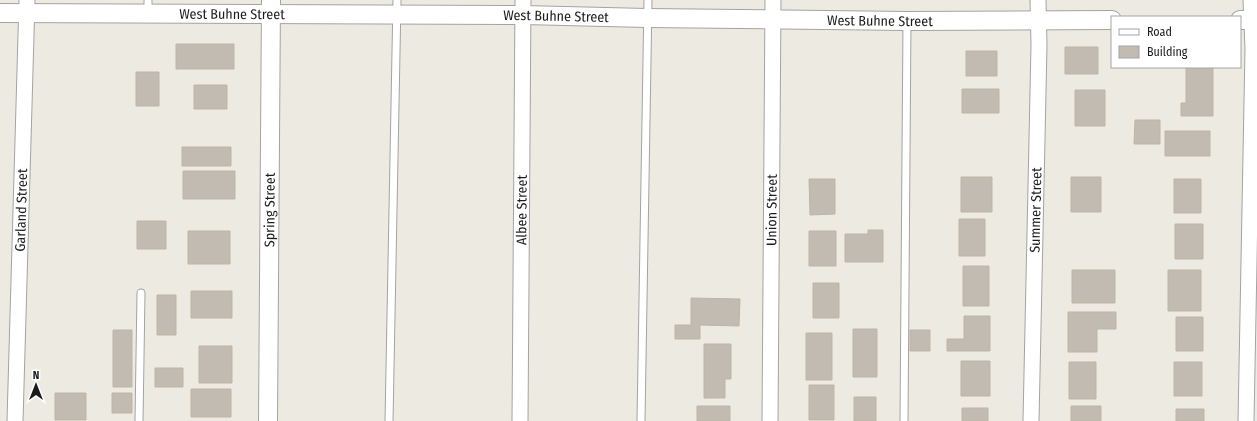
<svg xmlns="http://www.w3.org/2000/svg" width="1257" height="421" font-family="'Fira Sans Condensed',sans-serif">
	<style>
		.building { fill: #c2bbb1; stroke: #bfb4a4 }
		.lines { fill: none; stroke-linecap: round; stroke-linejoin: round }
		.service-casing { stroke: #a3a3a3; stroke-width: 9 }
		.minor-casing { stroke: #a3a3a3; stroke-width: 17 }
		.tertiary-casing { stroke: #a3a3a3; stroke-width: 20 }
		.service { stroke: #fff; stroke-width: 7 }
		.minor { stroke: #fff; stroke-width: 15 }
		.tertiary { stroke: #fff; stroke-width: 18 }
		.labels { text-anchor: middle; stroke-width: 3; stroke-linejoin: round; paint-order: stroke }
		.street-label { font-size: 14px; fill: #1c1c1c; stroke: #fff }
	</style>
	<rect width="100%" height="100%" fill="#edebe1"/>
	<path class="building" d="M176 44H234V69H176Z
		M1065 47H1098V74H1065Z
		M966 51H997V76H966Z
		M1186 67H1213V116H1181V103H1186Z
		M136 72H159V106H136Z
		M194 85H227V109H194Z
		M962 89H999V113H962Z
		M1075 90H1105V126H1075Z
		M1135 120H1160V144H1134Z
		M1165 131H1210V156H1165Z
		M182 147H231V166H182Z
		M183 171H235V199H183Z
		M961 177H992V212H961Z
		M1071 177H1101V212H1071Z
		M809 179H835V214L810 215Z
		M1174 179H1201V213H1174Z
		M959 219H985V256H959Z
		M137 221H166V249H137Z
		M1175 224H1203V259H1175Z
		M868 230H883V262H845V234H868Z
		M188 231H230V264H188Z
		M809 231H836V266H809Z
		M963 266H989V306H963Z
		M1072 270H1115V303H1072Z
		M1168 270H1201V311H1168Z
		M813 283H839V318H813Z
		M191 291H232V318H191Z
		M157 295H176V335H157Z
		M691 298 740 299 739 326 700 325V339H675V325H691Z
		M1068 312H1116V329H1097V352H1068Z
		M964 316H990V351H947V339H964Z
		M1176 317H1203V351H1176Z
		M853 329H877V377H853Z
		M113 330H132V387H113Z
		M910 330H930V351H910Z
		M806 333H832V380H806Z
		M704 344H731V379H725V398H704Z
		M199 346H232V383H199Z
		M961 361H990V396H961Z
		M1069 362H1096V399H1069Z
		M1174 362H1202V396H1174Z
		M155 368H183V387H155Z
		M809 385H834V420H809Z
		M191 389H231V417H191Z
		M55 393H86V420H55Z
		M112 393H132V413H112Z
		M854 397H876V421H854Z
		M697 406H730V421H697Z
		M1071 406H1101V421H1071Z
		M962 408H988V421H962Z
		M1176 409H1204V421H1176Z"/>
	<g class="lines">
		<g class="service-casing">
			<path id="service" d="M148 0V14
				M139 421 141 293
				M389 421 397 0
				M641 421 648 0
				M904 421 907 21"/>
		</g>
		<g class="minor-casing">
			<g id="minor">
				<path id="s1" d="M15 421 27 0"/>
				<path id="s2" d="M520 421 523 0"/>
				<path id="s3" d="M770 421 773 0"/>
				<path id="s4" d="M1031 421 1039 45 1038 0"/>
				<path d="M1246 421 1253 49 1251 0"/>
			</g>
		</g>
		<g class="tertiary-casing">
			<g id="tertiary">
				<path id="s5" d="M0 13 523 15 647 18 907 21 1112 20"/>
				<path d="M1240 20H1257"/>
				<path id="s6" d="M268 421 271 0"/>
			</g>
		</g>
		<use href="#service" class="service"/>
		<use href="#minor" class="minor"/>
		<use href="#tertiary" class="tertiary"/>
	</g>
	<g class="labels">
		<g class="street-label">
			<text dy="5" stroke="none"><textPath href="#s5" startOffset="232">West Buhne Street</textPath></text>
			<text dy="5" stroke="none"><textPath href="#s5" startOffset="556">West Buhne Street</textPath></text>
			<text dy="5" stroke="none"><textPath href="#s5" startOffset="880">West Buhne Street</textPath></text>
			<text dy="5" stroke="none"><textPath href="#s6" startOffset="211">Spring Street</textPath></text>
			<text dy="5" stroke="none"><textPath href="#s2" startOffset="211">Albee Street</textPath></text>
			<text dy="5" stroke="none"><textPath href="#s3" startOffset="211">Union Street</textPath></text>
			<text dy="5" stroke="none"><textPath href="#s1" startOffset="211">Garland Street</textPath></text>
			<text dy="5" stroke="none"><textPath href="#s4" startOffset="211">Summer Street</textPath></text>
		</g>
	</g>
	<rect x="1111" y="16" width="130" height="52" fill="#ffffff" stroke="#a4a4a4"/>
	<rect x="1119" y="29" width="20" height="6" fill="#ffffff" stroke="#a4a4a4"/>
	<text x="1147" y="36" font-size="12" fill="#1c1c1c">Road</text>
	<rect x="1119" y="46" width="20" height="12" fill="#c2bbb1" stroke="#a4a4a4"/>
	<text x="1147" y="56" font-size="12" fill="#1c1c1c">Building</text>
	<g transform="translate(36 385)" stroke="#ffffff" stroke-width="3" paint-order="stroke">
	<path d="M0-3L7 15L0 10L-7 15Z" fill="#1c1c1c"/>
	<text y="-6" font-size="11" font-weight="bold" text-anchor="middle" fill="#1c1c1c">N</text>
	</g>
</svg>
